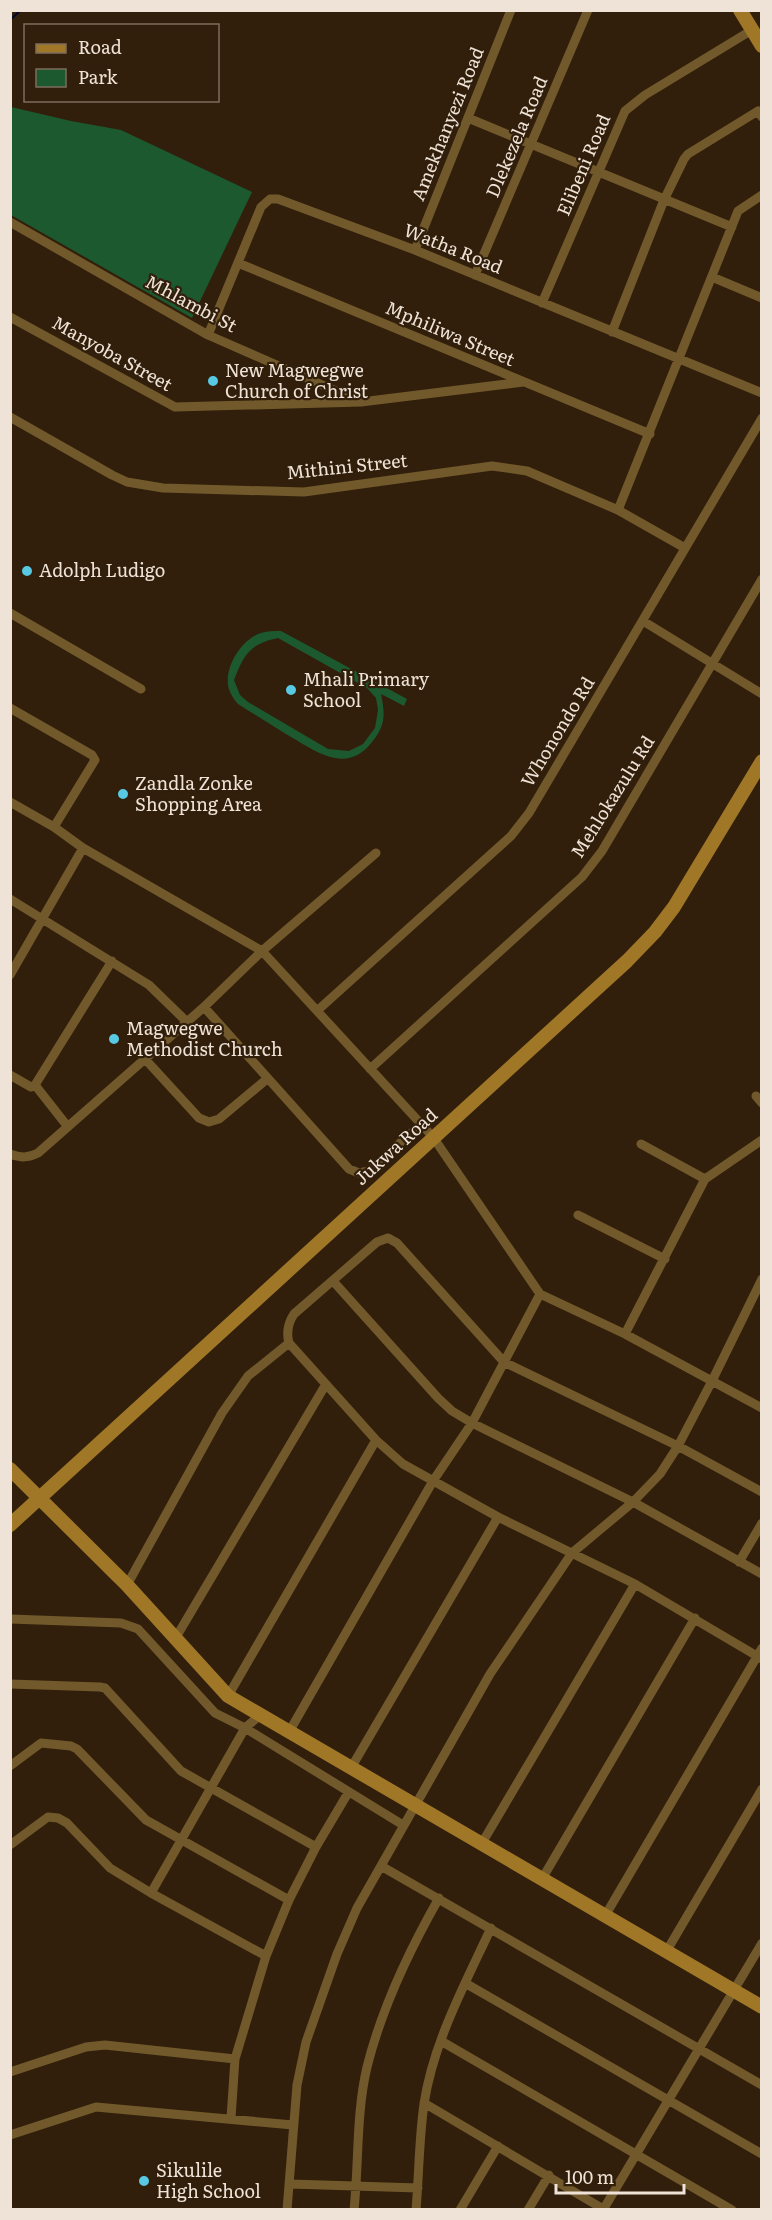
<svg xmlns="http://www.w3.org/2000/svg" width="772" height="2220" font-family="Literata,serif">
	<style>
		.green { fill: #1d592e; fill-rule: evenodd }
		.lines { fill: none; stroke-linecap: round; stroke-linejoin: round }
		.stream { stroke: #00072a; stroke-width: 2 }
		.street { stroke: #72592c; stroke-width: 9 }
		.secondary { stroke: #9f7727; stroke-width: 14 }
		.poi-dot { fill: #57c9e2; stroke: #311f0b; stroke-width: 2 }
		.labels { text-anchor: middle; stroke-width: 4.5; stroke-linejoin: round; paint-order: stroke }
		.street-label { font-size: 18px; fill: #efe3d7; stroke: #311f0b }
		.poi-label { font-size: 18px; fill: #efe3d7; stroke: #311f0b; text-anchor: start }
	</style>
	<rect width="100%" height="100%" fill="#311f0b"/>
	<path class="green" d="M11 107 71 121 121 130 252 192 192 318 11 215Z
		M281 631 407 699 404 706 381 694C385 714 386 725 372 742 346 776 314 750 286 734 270 724 254 714 238 704 235 701 232 696 230 692 221 671 241 639 261 633 267 631 275 631 281 631ZM278 638 367 688 376 698 378 710 375 728 363 744 349 751 328 749 248 702 240 695 234 680C244 654 250 644 278 638Z"/>
	<g class="lines">
		<path class="stream" d="M10 20 21 10"/>
		<path class="street" d="M468 118 732 227
			M10 222 208 335 359 401
			M415 250 511 10
			M238 263 650 434
			M475 275 588 10
			M712 277 762 298
			M542 303 625 111 645 95 752 30
			M10 317 175 407 361 402 523 382
			M612 332 664 200 684 159 688 154 758 111 762 117
			M208 335 261 207 270 199H278L415 250 762 393
			M10 417 112 475 127 482 163 488 304 492 492 466 527 471 618 510 685 548
			M618 510 738 211 762 195
			M10 613 141 689
			M643 621 762 694
			M10 708 92 755 95 760 54 827
			M10 802 54 827 83 848 262 951 433 1137 540 1294 625 1334 762 1408
			M10 899 149 985 186 1021
			M10 975 83 848
			M204 1007 349 1169 359 1173 369 1171 421 1124
			M318 1010 511 836 529 813 762 418
			M145 1059 199 1118 209 1122 219 1119 267 1079
			M370 1069 582 877 602 851 762 579
			M10 1075 31 1087 35 1085 112 961
			M35 1085 68 1127
			M756 1096 762 1103
			M641 1144 705 1179
			M10 1154C21 1158 28 1158 38 1153L204 1007 262 951 376 853
			M578 1215 665 1259
			M333 1281 438 1398 452 1411 472 1423 633 1502 762 1574
			M625 1334 705 1179 762 1140
			M762 1492 678 1446 504 1362 397 1243 388 1238 377 1242 294 1314C288 1323 286 1332 289 1343L376 1440 403 1464 498 1517 635 1584 762 1659
			M739 1562 762 1523
			M127 1585 222 1413 248 1376 289 1343
			M10 1619 121 1623 138 1629 215 1713 245 1728 403 1825
			M175 1639 326 1384
			M10 1684 100 1687 105 1688 181 1771 316 1847
			M228 1696 376 1440
			M289 1732 433 1481 472 1423 540 1294
			M10 1766 41 1743 71 1746 77 1749 146 1820 289 1900
			M351 1768 498 1517
			M482 1843 635 1584
			M10 1845 48 1817 58 1818 67 1823 110 1868 151 1893 266 1956
			M381 1866 762 2085
			M542 1879 695 1618
			M151 1893 245 1728 259 1716
			M605 1916 762 1648
			M666 1952 762 1789
			M465 1983 762 2154
			M441 2041 732 2210
			M10 2072 86 2047 105 2045 235 2059
			M424 2103 605 2210
			M231 2118 235 2059 266 1956 289 1900 316 1847 348 1793
			M10 2135 96 2107 293 2125
			M290 2184 418 2188
			M287 2210 297 2085 306 2042 337 1954 357 1908 490 1674 572 1553 633 1502 660 1474 678 1446 712 1381 762 1279
			M354 2210C359 2162 356 2114 367 2067 381 2011 410 1949 439 1898
			M416 2210C419 2175 419 2139 424 2104 433 2043 465 1984 491 1928
			M460 2210 498 2146
			M528 2210 549 2175
			M603 2210 762 1943"/>
		<path class="secondary" d="M740 10 762 46
			M10 1469 127 1585 228 1696 762 2007
			M10 1525 627 961 655 932 674 907 762 761"/>
	</g>
	<g class="poi-dot">
		<circle cx="213" cy="381" r="6"/>
		<circle cx="27" cy="571" r="6"/>
		<circle cx="291" cy="690" r="6"/>
		<circle cx="123" cy="794" r="6"/>
		<circle cx="114" cy="1039" r="6"/>
		<circle cx="144" cy="2181" r="6"/>
	</g>
	<g class="labels">
		<g class="street-label">
			<text transform="translate(448 124) rotate(-68)" y="6">Amekhanyezi Road</text>
			<text transform="translate(517 137) rotate(-67)" y="6">Dlekezela Road</text>
			<text transform="translate(584 165) rotate(-67)" y="6">Elibeni Road</text>
			<text transform="translate(453 249) rotate(22)" y="6">Watha Road</text>
			<text transform="translate(191 304) rotate(28)" y="6">Mhlambi St</text>
			<text transform="translate(450 334) rotate(23)" y="6">Mphiliwa Street</text>
			<text transform="translate(112 354) rotate(29)" y="6">Manyoba Street</text>
			<text transform="translate(347 467) rotate(-6)" y="6">Mithini Street</text>
			<text transform="translate(558 732) rotate(-59)" y="6">Whonondo Rd</text>
			<text transform="translate(613 797) rotate(-58)" y="6">Mehlokazulu Rd</text>
			<text transform="translate(396 1147) rotate(-42)" y="6">Jukwa Road</text>
		</g>
		<g class="poi-label">
			<text x="225" y="377">New Magwegwe<tspan x="225" dy="21">Church of Christ</tspan></text>
			<text x="39" y="577">Adolph Ludigo</text>
			<text x="303" y="686">Mhali Primary<tspan x="303" dy="21">School</tspan></text>
			<text x="135" y="790">Zandla Zonke<tspan x="135" dy="21">Shopping Area</tspan></text>
			<text x="126" y="1035">Magwegwe<tspan x="126" dy="21">Methodist Church</tspan></text>
			<text x="156" y="2177">Sikulile<tspan x="156" dy="21">High School</tspan></text>
		</g>
	</g>
	<rect width="772" height="2220" fill="none" stroke="#efe3d7" stroke-width="24"/>
	<rect x="24" y="24" width="195" height="78" fill="#311f0b" stroke="#7d6d5d" stroke-width="1.5"/>
	<rect x="36" y="44" width="30" height="9" fill="#9f7727" stroke="#7d6d5d" stroke-width="1.5"/>
	<text x="78" y="54" font-size="18" fill="#efe3d7">Road</text>
	<rect x="36" y="69" width="30" height="18" fill="#1d592e" stroke="#7d6d5d" stroke-width="1.5"/>
	<text x="78" y="84" font-size="18" fill="#efe3d7">Park</text>
	<path d="M556 2184v9h128v-9" fill="none" stroke="#efe3d7" stroke-width="3"/>
	<text x="565" y="2184" font-size="18" fill="#efe3d7" stroke="#311f0b" stroke-width="4.5" paint-order="stroke">100 m</text>
</svg>
